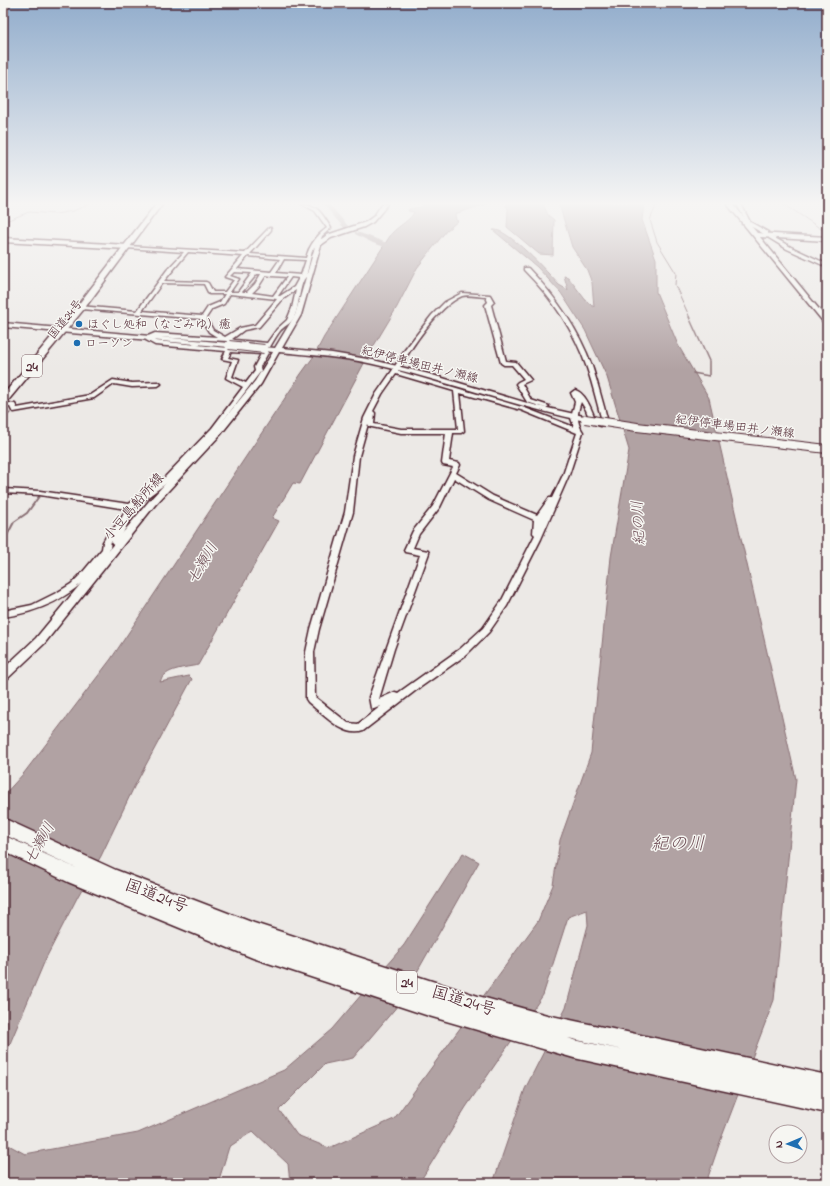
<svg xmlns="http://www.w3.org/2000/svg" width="830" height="1186" font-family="'Indie Flower','Klee One',sans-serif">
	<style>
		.water { fill: #b1a2a3; stroke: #886e73 }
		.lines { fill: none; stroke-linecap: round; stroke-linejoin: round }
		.stream-far2 { stroke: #886e73; stroke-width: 1 }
		.stream-far1 { stroke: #886e73; stroke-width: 1.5 }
		.stream { stroke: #886e73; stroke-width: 2 }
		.river { fill: #b1a2a3; fill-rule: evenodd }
		.minor-casing { stroke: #4a1f2b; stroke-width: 3 }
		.major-casing { stroke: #4a1f2b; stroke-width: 3 }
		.highway-casing { stroke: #4a1f2b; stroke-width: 3 }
		.minor { fill: #f6f6f2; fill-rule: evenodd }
		.major { fill: #f6f6f2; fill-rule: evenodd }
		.highway { fill: #f6f6f2; fill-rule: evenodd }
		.major-bridge-casing { stroke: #4a1f2b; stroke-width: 10; stroke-linecap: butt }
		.major-bridge { stroke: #f6f6f2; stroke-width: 8 }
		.poi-dot { fill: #1f6fb2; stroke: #f6f6f2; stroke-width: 1.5 }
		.labels { text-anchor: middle; stroke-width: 3; stroke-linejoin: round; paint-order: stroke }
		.far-street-label { font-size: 12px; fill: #4a1f2b; stroke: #f6f6f2 }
		.far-poi-label { font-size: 12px; fill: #4a1f2b; stroke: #f6f6f2; text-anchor: start }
		.shield { fill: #f6f6f2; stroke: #7e6067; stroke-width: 1 }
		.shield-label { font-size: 13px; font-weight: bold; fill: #4a1f2b }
		.street-label { font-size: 14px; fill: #4a1f2b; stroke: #f6f6f2 }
		.water-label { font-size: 15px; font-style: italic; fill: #6e4d55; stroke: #f6f6f2 }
		.near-street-label { font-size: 17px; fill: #4a1f2b; stroke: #f6f6f2 }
		.near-water-label { font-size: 18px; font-style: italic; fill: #6e4d55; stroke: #f6f6f2 }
	</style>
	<rect width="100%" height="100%" fill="#ece9e6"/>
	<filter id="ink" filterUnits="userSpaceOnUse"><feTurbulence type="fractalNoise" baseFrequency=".025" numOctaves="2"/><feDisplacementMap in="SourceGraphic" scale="8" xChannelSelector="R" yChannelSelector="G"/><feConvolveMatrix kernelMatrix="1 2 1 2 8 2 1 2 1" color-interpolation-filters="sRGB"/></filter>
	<g filter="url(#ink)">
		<path class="water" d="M424 204H485L455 214 456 220 458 221 446 231 417 268 397 307 370 352 300 484 293 483 272 518 279 521 198 665C185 668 165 668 160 682L189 676 192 679 134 787 101 856 78 896 46 958 3 1060V796L24 773 111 659 301 374 314 356 324 337 392 233C398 226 411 220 414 212L408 211 409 209 421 207Z
			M505 204H543L548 215 554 220 553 255 539 254 507 227 508 209Z
			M559 204H644L642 220 656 259V292L678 345 709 398 796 779 774 1000 721 1139 706 1183H493L525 1089 566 1008 588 925 587 910 568 917 543 995 466 1107 419 1183H290L288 1164 253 1131 229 1147 218 1183H3V1142L25 1154 138 1133 284 1070 332 1029 404 945 463 853 479 862 399 1004 353 1058 325 1064 279 1110 297 1135 329 1148 394 1119 538 921 553 885 560 840 591 753 611 557 629 450 607 377 585 330 561 293 537 267 493 230C507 227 549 274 559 285L568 290 564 276 568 277 587 302 594 307 592 283 587 270 572 247Z"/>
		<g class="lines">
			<path class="stream-far2" d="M657 204 650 220 657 242 676 273 675 285 690 318
				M784 204 827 233
				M3 222 29 212 56 214 73 211 90 204"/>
			<path class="stream-far1" d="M689 317 709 361V376L693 373
				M3 419 10 413"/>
			<path class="stream" d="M3 543 14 522 27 513 40 495"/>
			<path class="river" d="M323 204H329L348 226V228H344Z
				M355 232C358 231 397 247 400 249L397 251 373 243 355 234Z"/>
			<g class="minor-casing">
				<path id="minor" d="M302 204C318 204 323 216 331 228L322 236 321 239H324V241H319L312 251 306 277C300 282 299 304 296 312 292 325 287 323 280 331 276 336 273 342 270 347L234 344 227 341 156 337 152 339 156 341 228 348 230 344 232 343 235 345 233 348 267 351 268 353 260 367 261 371 258 375 216 430 172 479 133 508 128 520 129 521 119 541 122 545 121 547H115L111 541C110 544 111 547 109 550 107 557 100 564 95 570 70 598 40 612 3 617V611L32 605 58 592 71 584 82 573 102 549 103 542 106 537 120 521 126 509 40 495 3 493V489L40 491 129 504 164 478 212 428 243 387 226 378 232 361 222 359 226 351 155 345 146 340 148 336 155 333 217 337 209 332 201 319 81 309 78 307 79 306 137 311 167 270 184 252 126 248V246H128L245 253 269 228H271V230L250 254 306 258C309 246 317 235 327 228L315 211ZM188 252 243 256 225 277 234 280 225 292H213L208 283 206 282 164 281ZM248 256 280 259 271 272 237 269ZM284 259 306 260 301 275 276 273ZM234 272 252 273 238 292H230L239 279 230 276ZM257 274H261L255 284 247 292H242ZM266 275 272 276 287 277 273 296 252 293 259 286ZM291 277 299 278 294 287 280 296H278ZM162 283 204 284 209 294H225L220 302 208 307 202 316 142 311ZM296 290 292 308 287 320 277 329 267 343 235 340 232 339 244 330 259 327 283 299ZM230 294 277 299 255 325 240 328 225 337 213 330 206 318 212 309 224 304ZM231 352 261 354 254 367 255 371 246 383 232 377 238 360 228 358Z
					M737 204H741L750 222 768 232V234H764L747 224H742V222H746Z
					M771 236 791 247 827 264V267L787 249 769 238V236Z
					M524 268H528C555 296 578 328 592 366 598 384 603 403 608 422L601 426 591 423 586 410 581 402C577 413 576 422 583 432L569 475 541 539 507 606 489 632 466 655 415 691 363 731C344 738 322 713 308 702L306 699V652L311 629 345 512 353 456 364 418 376 394 392 371 404 351 432 315 445 302 462 293 490 295 494 302 491 305 506 361 516 362 531 380 522 384 531 400 549 406 546 408 527 402 516 384 518 382 524 379 512 365H504L501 363 485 305 488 302 486 297C479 297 468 294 462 296 438 306 410 349 398 371L525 408 574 427 571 418 575 402 571 393 575 390C586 393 592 411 596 421H602C597 403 593 385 587 368 574 330 552 298 524 270ZM396 374 454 391 458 429H401L374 424 375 413 373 411 382 394ZM460 393 521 410 577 433 563 475 552 498H549L537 515 493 496 456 473 460 465 459 463 449 461 453 433H461L464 431ZM368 424 369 426 372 427 401 433H446L442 463 443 465 453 467 433 506 413 531 404 550 405 552 420 555 369 697 371 708 374 709 381 706 358 724 348 723 315 697 314 652 319 629 353 512 359 456ZM454 478 489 500 534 520 533 533 535 535 501 602 483 628 460 649 398 693 395 692 379 699 394 649 429 553 428 551 413 548 419 534 440 507Z
					M113 380 132 383 158 382 161 384 158 386 132 387 114 384 94 398 14 412 12 411 10 407 3 406V402L15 404 17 408 90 395Z"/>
			</g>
			<g class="major-casing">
				<path id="major" d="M382 204H388L373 222 364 227 331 238 321 245 301 315 282 348 332 353 373 360 429 374 534 405 588 417V421H585C513 406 445 380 373 364 342 357 311 355 279 352L261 384 221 434 155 505 44 644 7 679 3 681V669L36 638 149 501 215 430 255 381 273 352 264 351 261 349 264 347 275 348 295 315 316 243 327 235 366 222 374 216Z
					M727 204H733L757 233 827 237V241L760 237 827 319V325L825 324Z
					M3 238 128 245 131 247 128 249 3 242Z
					M3 323 229 343 232 345 229 347 3 327Z"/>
			</g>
			<g class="highway-casing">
				<path id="highway" d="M156 204H162L84 309 6 403 3 404V395L78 305Z
					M3 818 116 870 254 923 478 996 547 1015 827 1075V1113L574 1058 429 1016 253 958 68 882 3 851V835L78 869 3 834ZM568 1038 623 1050 574 1040Z"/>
			</g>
			<use href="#minor" class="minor"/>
			<use href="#major" class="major"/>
			<use href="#highway" class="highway"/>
			<g class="major-bridge-casing">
				<path id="major-bridge" d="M229 345 264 349
					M585 419 637 427 827 449"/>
			</g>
			<use href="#major-bridge" class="major-bridge"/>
		</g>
	</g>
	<linearGradient id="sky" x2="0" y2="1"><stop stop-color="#92adcc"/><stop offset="0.55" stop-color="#f6f5f4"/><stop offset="1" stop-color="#f6f5f4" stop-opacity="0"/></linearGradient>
	<rect width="830" height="370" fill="url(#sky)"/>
	<g class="poi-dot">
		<circle cx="79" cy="324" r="4"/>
		<circle cx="77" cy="343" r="4"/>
	</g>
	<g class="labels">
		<g class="far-street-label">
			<text transform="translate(65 319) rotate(-51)" y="4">国道24号</text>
			<text transform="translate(420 364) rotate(14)" y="4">紀伊停車場田井ノ瀬線</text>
			<text transform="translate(735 426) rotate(7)" y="4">紀伊停車場田井ノ瀬線</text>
		</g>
		<g class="far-poi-label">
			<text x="87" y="328">ほぐし処和（なごみゆ）癒</text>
			<text x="85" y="347">ローソン</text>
		</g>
		<g class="shield">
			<rect x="22" y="355" width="20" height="22" rx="3"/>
			<rect x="397" y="971" width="20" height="22" rx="3"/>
		</g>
		<g class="shield-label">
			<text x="32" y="371">24</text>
			<text x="407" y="987">24</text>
		</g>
		<g class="street-label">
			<text transform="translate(133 506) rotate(-49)" y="5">小豆島船所線</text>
		</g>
		<g class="water-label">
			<text transform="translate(638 523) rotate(-93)" y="5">紀の川</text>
			<text transform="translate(202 563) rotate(-60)" y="5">七瀬川</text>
			<text transform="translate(39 843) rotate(-60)" y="5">七瀬川</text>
		</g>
		<g class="near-street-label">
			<text transform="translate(157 895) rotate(21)" y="6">国道24号</text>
			<text transform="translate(464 1000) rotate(17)" y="6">国道24号</text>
		</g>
		<g class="near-water-label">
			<text x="678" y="849">紀の川</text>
		</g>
	</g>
	<rect width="830" height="1186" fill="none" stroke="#f6f6f2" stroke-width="16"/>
	<rect x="8" y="8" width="814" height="1170" fill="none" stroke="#4a1f2b" stroke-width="1.5" filter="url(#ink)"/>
	<g transform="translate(788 1144) rotate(268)"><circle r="19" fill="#f6f6f2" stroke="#b1a0a2"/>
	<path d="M0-3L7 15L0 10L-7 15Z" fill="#1f6fb2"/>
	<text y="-6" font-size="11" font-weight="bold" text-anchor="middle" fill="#4a1f2b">N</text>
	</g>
</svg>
